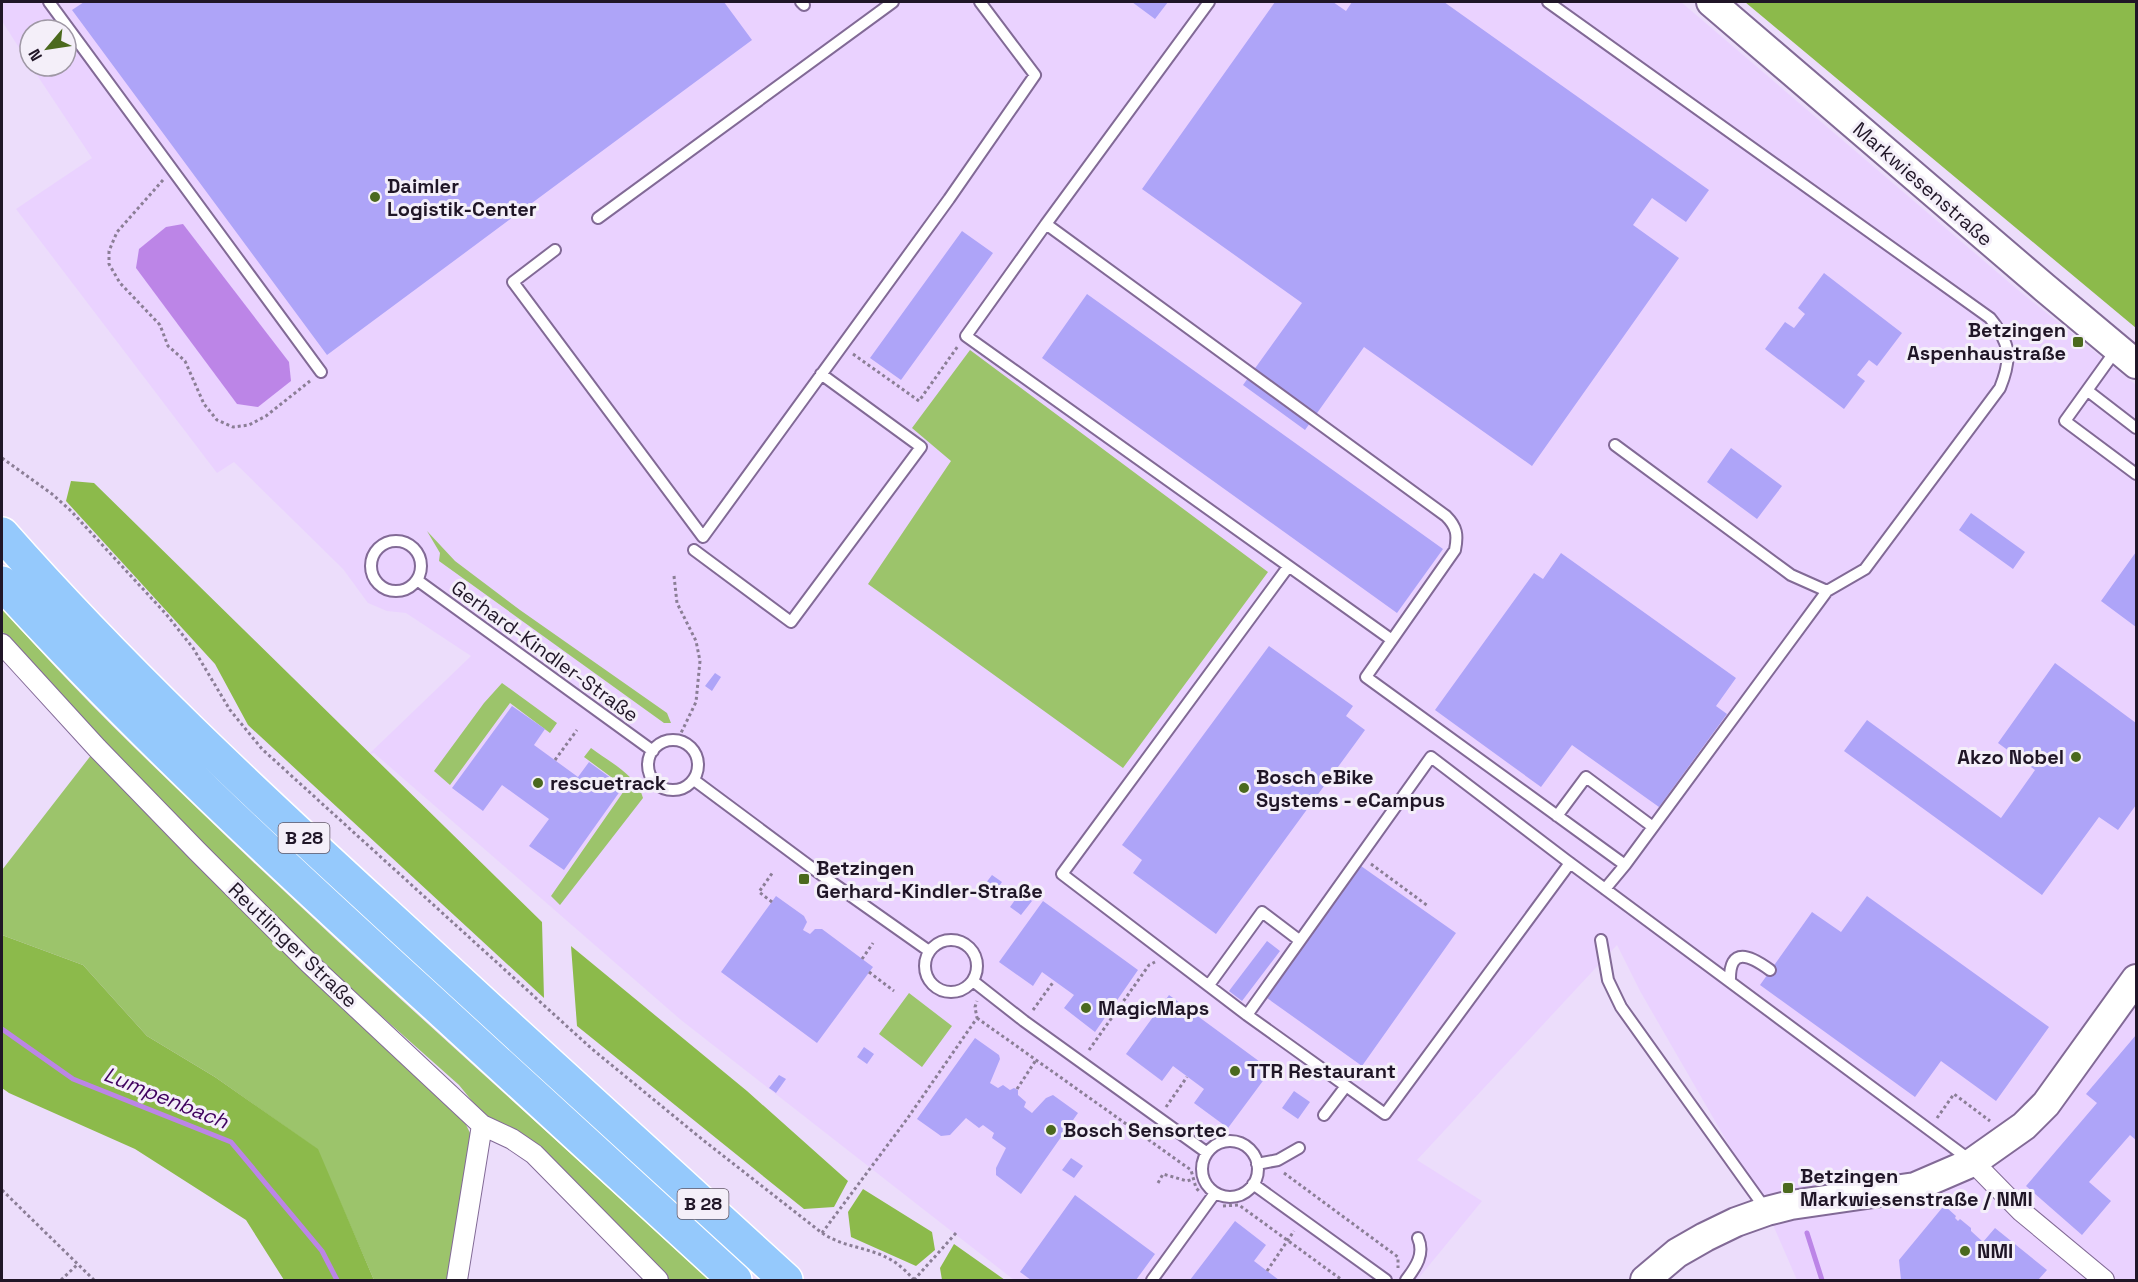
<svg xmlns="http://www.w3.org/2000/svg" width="2138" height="1282" font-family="'Space Grotesk',sans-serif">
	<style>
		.built { fill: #ead2ff }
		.green { fill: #9cc46b }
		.forest { fill: #8cba4b }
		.water { fill: #bc85e7 }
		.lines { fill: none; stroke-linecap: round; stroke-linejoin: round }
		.stream { stroke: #bc85e7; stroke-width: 5 }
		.building { fill: #aea4f8 }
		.lane-casing { stroke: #826a96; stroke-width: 14 }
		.street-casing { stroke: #826a96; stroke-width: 22 }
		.secondary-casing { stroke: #826a96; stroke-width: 32 }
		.highway-casing { stroke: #fff; stroke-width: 36 }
		.path { stroke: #8b7e96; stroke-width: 3; stroke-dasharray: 3 3; stroke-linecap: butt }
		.lane { stroke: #fff; stroke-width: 10 }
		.street { stroke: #fff; stroke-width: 20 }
		.secondary { stroke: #fff; stroke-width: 28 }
		.highway { stroke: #95c9fc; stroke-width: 33 }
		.poi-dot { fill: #4b691e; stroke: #f4eff9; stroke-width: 2 }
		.labels { text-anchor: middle; stroke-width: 6; stroke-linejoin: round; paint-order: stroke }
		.shield { fill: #f4eff9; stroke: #605766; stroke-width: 1.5 }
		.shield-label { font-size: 18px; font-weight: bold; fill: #201627 }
		.street-label { font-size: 20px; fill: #201627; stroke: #f4eff9 }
		.poi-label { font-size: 20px; font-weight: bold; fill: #201627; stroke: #f4eff9; text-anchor: start }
		.water-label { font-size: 21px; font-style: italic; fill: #40025f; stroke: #f4eff9 }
	</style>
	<rect width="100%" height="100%" fill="#ecddfb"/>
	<path class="built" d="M2 2H1681L2018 290 2136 385V1280H1797L1767 1211 1640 991 1617 945 1417 1160 1482 1201 1417 1280H1014L681 1020 374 753 369 754 471 656 406 613 387 611 368 603 343 569 234 462 217 473 16 209 92 158 31 66H66V30H30V65L2 21Z"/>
	<path class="green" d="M970 350 1268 572 1123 768 868 584 951 461 912 428Z
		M427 531 455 561 520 610 667 713 671 723H664L439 561 440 553Z
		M2 608C72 689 151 764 229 839 386 989 550 1133 709 1280H667L514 1130 496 1120 485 1117 459 1085 315 957 102 742 2 631Z
		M502 683 557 723 550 733 510 703 450 785 434 771 484 703Z
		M591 748C608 761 638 776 643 798L560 905 551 896 626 788 584 757Z
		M92 754 303 971 457 1106 471 1135 452 1280H374L317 1149 215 1077 147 1036 83 965 2 935V870Z
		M909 993 952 1026 922 1067 879 1034Z"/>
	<path class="forest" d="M1745 2H2136V328Z
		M71 481 94 483 542 922 544 998 248 725 215 664 66 501Z
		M2 935 83 965 147 1036 215 1077 318 1149 374 1280H284L246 1220 135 1149 9 1093 2 1088Z
		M571 946 747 1091 848 1181 834 1207 804 1209 577 1026Z
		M863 1189 932 1232 935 1250 916 1266 851 1237 848 1212Z
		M954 1244 1005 1280H942L940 1268Z"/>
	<path class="water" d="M183 224 289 362 291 381 258 407 237 404 136 268 139 249 166 227Z"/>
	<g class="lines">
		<path class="stream" d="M2 1029 73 1079 231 1142 322 1251 337 1280
			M1807 1233 1822 1280"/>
	</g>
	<path class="building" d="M84 2H724L752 40 327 355 72 10Z
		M1132 2H1168L1155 19Z
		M1275 2H1333L1346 11 1352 2H1444L1709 190 1686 222 1652 198 1633 225 1679 258 1532 466 1364 347 1305 430 1243 385 1302 303 1142 189Z
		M962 231 993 253 901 380 870 358Z
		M1824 273 1902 333 1877 366 1869 360 1857 375 1865 381 1844 409 1765 349 1785 322 1794 328 1805 314 1798 308Z
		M1087 294 1443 549 1397 613 1042 358Z
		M1731 448 1782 486 1757 519 1707 482Z
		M1971 513 2025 552 2013 569 1959 530Z
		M2136 552V627L2101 601Z
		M1561 553 1736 678 1716 706 1727 714 1659 807 1572 745 1541 787 1435 710 1534 573 1543 579Z
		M1269 646 1353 706 1346 716 1365 730 1216 934 1133 873 1142 860 1122 845Z
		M2055 663 2136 723V805L2118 830 2099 817 2042 895 1844 751 1867 720 2001 818 2035 770 1998 743Z
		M715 673 721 677 712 691 705 686Z
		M512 706 545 729 534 745 578 777 589 762 623 787 564 870 529 846 549 819 502 785 483 811 452 788Z
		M1361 866 1456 933 1362 1066 1267 998Z
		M992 875 1002 882 992 896 982 888Z
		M1020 893 1032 901 1021 915 1010 907Z
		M776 896 804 916 807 922 803 930 810 934 815 929H822L873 967 817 1043 721 972Z
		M1867 896 2049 1027 1996 1101 1941 1061 1915 1097 1760 985 1812 912 1841 932Z
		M1043 901 1138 970 1095 1032 1064 1008 1074 995 1042 972 1033 986 999 962Z
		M1267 941 1280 951 1242 1001 1229 991Z
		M1169 995 1271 1070 1228 1128 1194 1103 1204 1089 1173 1066 1162 1081 1126 1054Z
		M2136 1035V1140L2130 1135 2089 1182 2111 1201 2082 1235 2026 1186 2097 1103 2086 1094Z
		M975 1038 999 1055 1000 1059 990 1083 998 1088 1003 1085 1010 1090 1014 1088 1018 1090V1095L1026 1102 1024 1107 1032 1113 1046 1098 1053 1095 1078 1113 1021 1194 996 1175V1168L1006 1148 992 1138 994 1133 983 1125 979 1128 966 1118 950 1135 941 1136 917 1119Z
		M864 1047 874 1054 867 1064 857 1057Z
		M779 1075 786 1079 776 1093 769 1088Z
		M1294 1091 1310 1102 1298 1119 1282 1108Z
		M1071 1158 1083 1166 1074 1178 1062 1170Z
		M1075 1195 1155 1254 1136 1280H1031L1020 1272Z
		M1946 1207 1956 1216 1955 1218 1958 1221 1960 1219 1971 1228V1231L1983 1242 1995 1228 2047 1270 2038 1280H1901L1899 1260 1942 1208Z
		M1235 1221 1266 1245 1254 1261 1279 1280H1190Z"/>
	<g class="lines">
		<g class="lane-casing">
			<path id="lane" d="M49 2 321 372
				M801 2 804 5
				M1209 2 1046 224 1446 516C1457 527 1458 535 1455 550L1366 677 1625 865 1827 591
				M1548 2 1990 318C2011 344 2012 358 2000 388L1865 569 1827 591 1791 575 1615 445
				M598 218 893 2
				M1046 224 966 336 1392 640
				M555 250 513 282 703 537 949 199 1035 75 980 2
				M2116 350 2065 421 2136 474
				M2088 391 2136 428
				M371 566a25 25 0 1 1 50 0a25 25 0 1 1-50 0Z
				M694 550 791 622 921 447 821 374
				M1288 567 1062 874 1247 1015 1385 1114 1570 863
				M417 580 653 751
				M648 765a25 25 0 1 1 50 0a25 25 0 1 1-50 0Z
				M694 780 827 879 929 951
				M1557 816 1586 777 1653 827
				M1605 889 1625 865
				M925 966a26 26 0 1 1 52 0a26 26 0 1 1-52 0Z
				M1601 940 1608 980 1621 1007 1767 1211
				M973 981 1024 1021 1206 1152
				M1730 981C1729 945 1751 956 1770 970
				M1209 985 1262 912 1299 940
				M1247 1015 1431 757 1566 860 1970 1160
				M1324 1115 1346 1086
				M1202 1169a28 28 0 1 1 56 0a28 28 0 1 1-56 0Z
				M1257 1164 1278 1160 1299 1148
				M1253 1184 1386 1280
				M1152 1280 1215 1193
				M1406 1280C1416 1267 1425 1254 1418 1238"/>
		</g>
		<g class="street-casing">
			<path id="street" d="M2 644 97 748 198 852 309 963 482 1125 512 1139 534 1154 658 1280
				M1973 1162 2021 1211 2104 1280
				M457 1280 482 1125"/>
		</g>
		<g class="secondary-casing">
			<path id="secondary" d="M1711 2 2045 288 2136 364
				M1645 1280 1677 1253 1705 1237 1736 1222 1767 1211 1791 1205 1915 1187 1973 1162 2024 1126 2046 1104 2136 979"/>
		</g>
		<g class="highway-casing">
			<path id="highway" d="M2 534C120 668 253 792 385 913 518 1036 653 1158 786 1280
				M2 583C137 731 284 867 432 1002 533 1094 634 1187 735 1280"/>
		</g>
		<path class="path" d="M163 180 117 232 109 251V264L120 283 160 325 168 346 185 361 204 404 217 420 233 427 249 425 266 416 310 381
			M853 354 919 401 958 346
			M2 458 52 494 71 511 166 614 193 648 230 710 262 749 592 1049 703 1140 822 1233C844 1248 871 1247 893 1261 901 1266 908 1273 914 1280
			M674 576 677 603 696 641 700 661 696 702 681 733
			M555 760 577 730
			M1371 864 1428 906
			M772 902 759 892 773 872
			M862 959 873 943
			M869 972 894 991
			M1033 1010 1054 981
			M977 1018 1191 1170 1196 1188 1200 1192
			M1089 1050 1149 965 1155 962
			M1017 1089 1036 1060
			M1166 1107 1187 1077
			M1937 1118 1954 1094 1990 1121
			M1284 1173 1398 1257V1268
			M1158 1183 1163 1174 1187 1181 1193 1179
			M2 1190 94 1280
			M1223 1206 1239 1205 1342 1280
			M822 1233 907 1119 977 1018 975 1007 977 1001
			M1267 1271 1294 1231
			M61 1280 78 1264
			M914 1280 956 1233"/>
		<use href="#lane" class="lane"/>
		<use href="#street" class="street"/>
		<use href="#secondary" class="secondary"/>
		<use href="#highway" class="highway"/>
	</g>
	<g class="poi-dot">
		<circle cx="375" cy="197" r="6"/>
		<rect x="2072" y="336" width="12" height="12" rx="3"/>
		<circle cx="2076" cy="757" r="6"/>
		<circle cx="538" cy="783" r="6"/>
		<circle cx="1244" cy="788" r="6"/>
		<rect x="798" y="873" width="12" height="12" rx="3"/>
		<circle cx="1086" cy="1008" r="6"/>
		<circle cx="1235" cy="1071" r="6"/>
		<circle cx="1051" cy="1130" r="6"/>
		<rect x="1782" y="1182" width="12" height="12" rx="3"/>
		<circle cx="1965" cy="1251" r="6"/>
	</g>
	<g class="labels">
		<g class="shield">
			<rect x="278.5" y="823" width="51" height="30" rx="4.5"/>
			<rect x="677.5" y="1189" width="51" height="30" rx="4.5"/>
		</g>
		<g class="shield-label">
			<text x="304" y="844">B 28</text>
			<text x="703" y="1210">B 28</text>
		</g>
		<g class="street-label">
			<text transform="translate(1923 184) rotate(41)" y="7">Markwiesenstraße</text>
			<text transform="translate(545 651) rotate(36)" y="7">Gerhard-Kindler-Straße</text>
			<text transform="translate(293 945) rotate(44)" y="7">Reutlinger Straße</text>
		</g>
		<g class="poi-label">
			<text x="387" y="193">Daimler<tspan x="387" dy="23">Logistik-Center</tspan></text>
			<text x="2066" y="337" text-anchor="end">Betzingen<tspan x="2066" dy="23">Aspenhaustraße</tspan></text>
			<text x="2064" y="764" text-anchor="end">Akzo Nobel</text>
			<text x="1256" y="784">Bosch eBike<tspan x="1256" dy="23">Systems - eCampus</tspan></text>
			<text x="550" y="790">rescuetrack</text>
			<text x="816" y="875">Betzingen<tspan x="816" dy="23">Gerhard-Kindler-Straße</tspan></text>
			<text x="1098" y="1015">MagicMaps</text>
			<text x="1247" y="1078">TTR Restaurant</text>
			<text x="1063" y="1137">Bosch Sensortec</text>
			<text x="1800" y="1183">Betzingen<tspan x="1800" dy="23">Markwiesenstraße / NMI</tspan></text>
			<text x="1977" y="1258">NMI</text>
		</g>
		<g class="water-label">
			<text transform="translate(166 1098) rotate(22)" y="7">Lumpenbach</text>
		</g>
	</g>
	<rect width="2138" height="1282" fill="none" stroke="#201627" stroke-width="6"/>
	<g transform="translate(48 48) rotate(241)"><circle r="28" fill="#f4eff9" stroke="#9f98a5" stroke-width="1.5"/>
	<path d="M0-4.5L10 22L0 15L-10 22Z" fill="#4b691e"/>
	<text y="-9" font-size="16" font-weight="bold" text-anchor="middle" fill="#201627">N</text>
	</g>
</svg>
